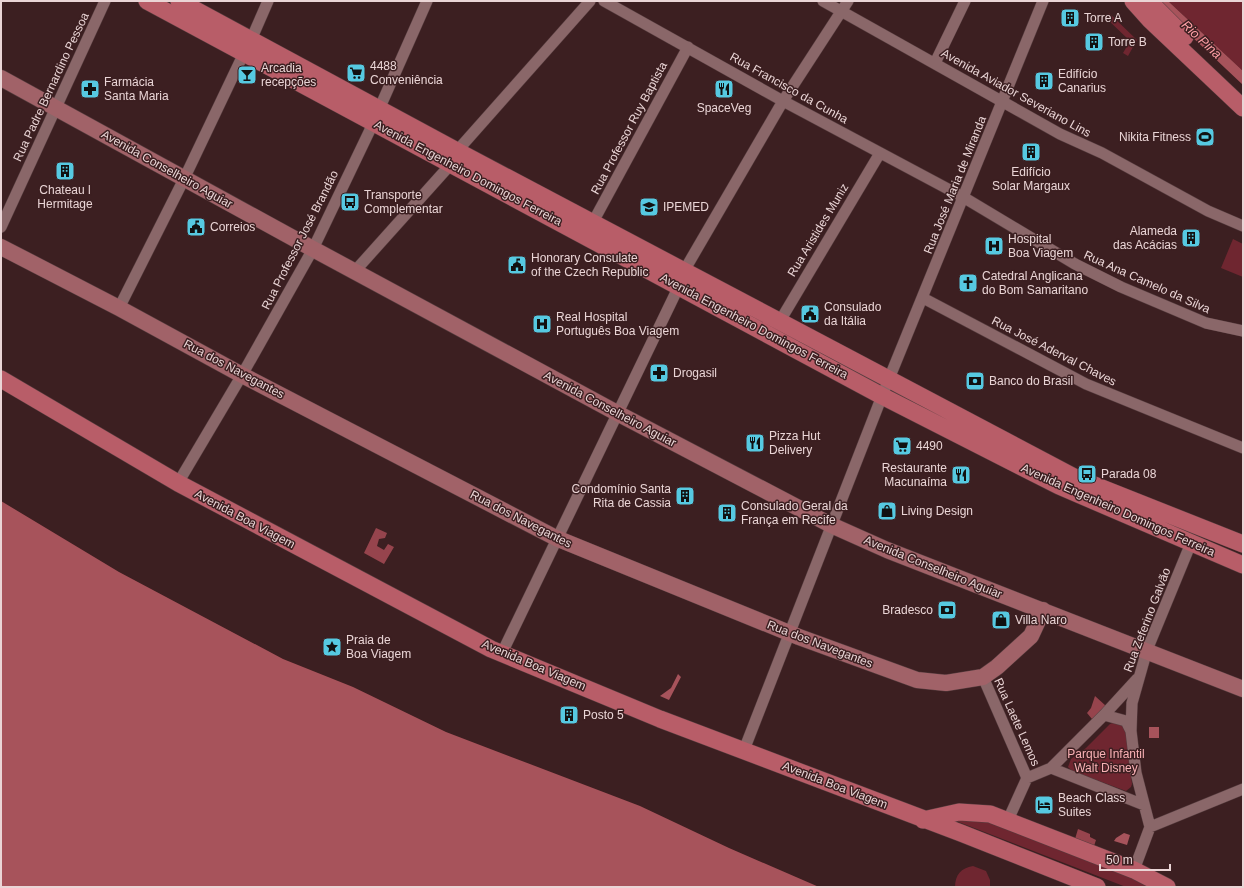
<svg xmlns="http://www.w3.org/2000/svg" width="1244" height="888" font-family="Arial,sans-serif">
	<style>
		.green { fill: #6f2630 }
		.forest { fill: #96444d }
		.water { fill: #a7535b }
		.lines { fill: none; stroke-linecap: round; stroke-linejoin: round }
		.minor-casing { stroke: #563d3f; stroke-width: 12 }
		.secondary-casing { stroke: #563d3f; stroke-width: 17 }
		.primary-casing { stroke: #563d3f; stroke-width: 18 }
		.minor { stroke: #8a6769; stroke-width: 11 }
		.secondary { stroke: #a16268; stroke-width: 16 }
		.primary { stroke: #b85d68; stroke-width: 17 }
		.labels { text-anchor: middle; stroke-width: 3; stroke-linejoin: round; paint-order: stroke }
		.poi-label { font-size: 12px; fill: #ead5d6; stroke: #3c1f21; text-anchor: start }
		.street-label { font-size: 12px; fill: #ead5d6; stroke: #3c1f21 }
		.park-label { font-size: 12px; fill: #f9b1b5; stroke: #3c1f21 }
		.water-label { font-size: 13px; font-style: italic; fill: #fea0a6; stroke: #3c1f21 }
	</style>
	<rect width="100%" height="100%" fill="#3c1f21"/>
	<path class="green" d="M1168 1H1243V71Z
		M1109 13 1137 40 1128 56 1123 53 1130 41 1106 18Z
		M1233 239 1243 244V277L1221 268Z
		M1115 722 1125 726 1132 784 1131 787 1126 791 1072 771 1068 767 1071 759 1086 748 1110 724Z
		M981 816 1163 887H1126L956 821Z
		M973 866 986 871 990 880V887H955C955 875 961 868 973 866Z"/>
	<path class="forest" d="M376 528 387 533 385 538 379 539 377 546 384 550 388 544 394 547 384 564 364 553Z
		M1095 696 1106 706 1092 719 1087 713 1091 708Z
		M1078 829 1090 834V837L1096 840 1094 846 1075 839Z"/>
	<path class="water" d="M1154 1H1168L1243 71V85Z
		M1 501 119 572 283 659 353 687 446 732 640 806 729 848 819 887H1Z
		M678 674 681 677 669 700 660 696 671 688Z
		M1149 727H1159V738H1149Z
		M1124 833 1130 835 1127 845 1114 841 1116 838Z"/>
	<g class="lines">
		<g class="minor-casing">
			<path id="minor" d="M604 1 783 101 963 197 1075 264 1121 287 1206 323 1243 331
				M823 1 1060 134 1102 153 1208 211 1243 226
				M251 40 268 1
				M935 63 965 1
				M457 151 590 1
				M593 222 688 47
				M1 227 105 1
				M355 271 451 164
				M684 271 783 101 848 1
				M923 298 1086 384 1243 448
				M119 308 184 179 244 53
				M780 321 880 153
				M178 483 242 375 313 249 369 132 427 1
				M502 653 679 286
				M983 677 1027 778
				M1104 715 1126 721 1131 731
				M744 750 882 396 1043 1
				M1051 768 1144 805
				M1008 820 1027 778 1051 768 1104 715 1137 679
				M1150 827 1243 789
				M1134 870 1150 827 1136 773 1131 731 1132 703 1147 650 1191 543"/>
		</g>
		<g class="secondary-casing">
			<path id="secondary" d="M1 78 313 249 617 413 831 525 887 550 1243 689
				M1 247 119 308 242 375 556 538 799 637 917 680 946 683 983 677 997 667 1031 636 1043 610"/>
		</g>
		<g class="primary-casing">
			<path id="primary" d="M147 1 882 396 1059 486 1243 565
				M179 1 457 151 1074 477 1243 544
				M1133 1 1150 20 1243 108
				M1149 1 1185 37
				M1 379 178 483 491 649 660 719 961 833 1097 887
				M923 820 959 812 990 814 1134 870 1167 887"/>
		</g>
		<use href="#minor" class="minor"/>
		<use href="#secondary" class="secondary"/>
		<use href="#primary" class="primary"/>
	</g>
	<defs>
		<g id="building-square" transform="scale(1)"><rect x="-9" y="-9" width="18" height="18" rx="4" fill="#56c9e1" stroke="#3c1f21"/><path d="M-4-6H4V6H1V3H-1V6H-4ZM-2.5-4.3h1.7v1.8h-1.7ZM.8-4.3h1.7v1.8H.8ZM-2.5-1h1.7V.8h-1.7ZM.8-1h1.7V.8H.8Z" fill="#111"/></g>
		<g id="supermarket-square" transform="scale(1)"><rect x="-9" y="-9" width="18" height="18" rx="4" fill="#56c9e1" stroke="#3c1f21"/><path d="M-6-5.5h2.5l.6 2H6L4.5 2H-2.5L-4.4-4H-6ZM-1.5 3.2a1.3 1.3 0 1 0 .1 0ZM3 3.2a1.3 1.3 0 1 0 .1 0Z" fill="#111"/></g>
		<g id="bar-square" transform="scale(1)"><rect x="-9" y="-9" width="18" height="18" rx="4" fill="#56c9e1" stroke="#3c1f21"/><path d="M-6-5H6L.8 .8V4.5H3.5V6h-7V4.5H-.8V.8Z" fill="#111"/></g>
		<g id="pharmacy-square" transform="scale(1)"><rect x="-9" y="-9" width="18" height="18" rx="4" fill="#56c9e1" stroke="#3c1f21"/><path d="M-2-6h4v4h4v4h-4v4h-4v-4h-4v-4h4Z" fill="#111"/></g>
		<g id="restaurant-square" transform="scale(1)"><rect x="-9" y="-9" width="18" height="18" rx="4" fill="#56c9e1" stroke="#3c1f21"/><path d="M-5-6h1v4h1v-4h1v4h1v-4h1v5L-1.5 .5V6h-2V.5L-5-1ZM5-6V6H3V1.5H1.5Q1.5-4 5-6Z" fill="#111"/></g>
		<g id="stadium-square" transform="scale(1)"><rect x="-9" y="-9" width="18" height="18" rx="4" fill="#56c9e1" stroke="#3c1f21"/><path d="M0-5a6.5 5 0 1 0 0 10a6.5 5 0 1 0 0-10ZM-3.5-1.8h7v3.6h-7Z" fill="#111"/></g>
		<g id="bus-square" transform="scale(1)"><rect x="-9" y="-9" width="18" height="18" rx="4" fill="#56c9e1" stroke="#3c1f21"/><path d="M-5-6H5V4H4V6H2V4H-2V6H-4V4H-5ZM-3.5-4V0h7V-4ZM-3.5 1.2v1.5H-2V1.2ZM2 1.2v1.5H3.5V1.2Z" fill="#111"/></g>
		<g id="university-square" transform="scale(1)"><rect x="-9" y="-9" width="18" height="18" rx="4" fill="#56c9e1" stroke="#3c1f21"/><path d="M0-5L7-2L0 1L-7-2ZM-4 1L0 2.5L4 1V4Q0 6-4 4Z" fill="#111"/></g>
		<g id="civic-square" transform="scale(1)"><rect x="-9" y="-9" width="18" height="18" rx="4" fill="#56c9e1" stroke="#3c1f21"/><path d="M-.6-6.5H3V-4.5H.6V-3L4-1V1h2V6H-6V1h2V-1L-.6-3ZM-1.2 2.5V6h2.4V2.5Z" fill="#111"/></g>
		<g id="hospital-square" transform="scale(1)"><rect x="-9" y="-9" width="18" height="18" rx="4" fill="#56c9e1" stroke="#3c1f21"/><path d="M-5-5h3v3.5h4V-5h3V5h-3V1.5h-4V5h-3Z" fill="#111"/></g>
		<g id="church-square" transform="scale(1)"><rect x="-9" y="-9" width="18" height="18" rx="4" fill="#56c9e1" stroke="#3c1f21"/><path d="M-1.2-6h2.4v3.5h3.3v2.4h-3.3V6h-2.4V-.1h-3.3v-2.4h3.3Z" fill="#111"/></g>
		<g id="bank-square" transform="scale(1)"><rect x="-9" y="-9" width="18" height="18" rx="4" fill="#56c9e1" stroke="#3c1f21"/><path d="M-6-4H6V4H-6ZM0-2.3a2.3 2.3 0 1 0 0 4.6a2.3 2.3 0 1 0 0-4.6Z" fill="#111"/></g>
		<g id="shop-square" transform="scale(1)"><rect x="-9" y="-9" width="18" height="18" rx="4" fill="#56c9e1" stroke="#3c1f21"/><path d="M-5-2.5h2.3a2.7 3.5 0 0 1 5.4 0H5L5.5 6h-11ZM-1.5-2.5h3a1.5 2.3 0 0 0-3 0Z" fill="#111"/></g>
		<g id="sight-square" transform="scale(1)"><rect x="-9" y="-9" width="18" height="18" rx="4" fill="#56c9e1" stroke="#3c1f21"/><path d="M0-6L1.8-2.2L6-1.7L2.9 1.2L3.7 5.4L0 3.3L-3.7 5.4L-2.9 1.2L-6-1.7L-1.8-2.2Z" fill="#111"/></g>
		<g id="hotel-square" transform="scale(1)"><rect x="-9" y="-9" width="18" height="18" rx="4" fill="#56c9e1" stroke="#3c1f21"/><path d="M-6-4.5h1.5V1H6V5H4.5V3h-9V5H-6ZM-4 0a1.8 1.8 0 1 1 3.6 0ZM.5 0V-2.5h3Q6-2.5 6 0Z" fill="#111"/></g>
	</defs>
	<g fill-rule="evenodd">
		<use href="#building-square" x="1070" y="18"/>
		<use href="#building-square" x="1094" y="42"/>
		<use href="#supermarket-square" x="356" y="73"/>
		<use href="#bar-square" x="247" y="75"/>
		<use href="#building-square" x="1044" y="81"/>
		<use href="#pharmacy-square" x="90" y="89"/>
		<use href="#restaurant-square" x="724" y="89"/>
		<use href="#stadium-square" x="1205" y="137"/>
		<use href="#building-square" x="1031" y="152"/>
		<use href="#building-square" x="65" y="171"/>
		<use href="#bus-square" x="350" y="202"/>
		<use href="#university-square" x="649" y="207"/>
		<use href="#civic-square" x="196" y="227"/>
		<use href="#building-square" x="1191" y="238"/>
		<use href="#hospital-square" x="994" y="246"/>
		<use href="#civic-square" x="517" y="265"/>
		<use href="#church-square" x="968" y="283"/>
		<use href="#civic-square" x="810" y="314"/>
		<use href="#hospital-square" x="542" y="324"/>
		<use href="#pharmacy-square" x="659" y="373"/>
		<use href="#bank-square" x="975" y="381"/>
		<use href="#restaurant-square" x="755" y="443"/>
		<use href="#supermarket-square" x="902" y="446"/>
		<use href="#bus-square" x="1087" y="474"/>
		<use href="#restaurant-square" x="961" y="475"/>
		<use href="#building-square" x="685" y="496"/>
		<use href="#shop-square" x="887" y="511"/>
		<use href="#building-square" x="727" y="513"/>
		<use href="#bank-square" x="947" y="610"/>
		<use href="#shop-square" x="1001" y="620"/>
		<use href="#sight-square" x="332" y="647"/>
		<use href="#building-square" x="569" y="715"/>
		<use href="#hotel-square" x="1044" y="805"/>
	</g>
	<g class="labels">
		<g class="poi-label">
			<text x="1084" y="22">Torre A</text>
			<text x="1108" y="46">Torre B</text>
			<text x="370" y="70">4488<tspan x="370" dy="14">Conveniência</tspan></text>
			<text x="261" y="72">Arcadia<tspan x="261" dy="14">recepções</tspan></text>
			<text x="1058" y="78">Edifício<tspan x="1058" dy="14">Canarius</tspan></text>
			<text x="104" y="86">Farmácia<tspan x="104" dy="14">Santa Maria</tspan></text>
			<text x="724" y="112" text-anchor="middle">SpaceVeg</text>
			<text x="1191" y="141" text-anchor="end">Nikita Fitness</text>
			<text x="1031" y="176" text-anchor="middle">Edifício<tspan x="1031" dy="14">Solar Margaux</tspan></text>
			<text x="65" y="194" text-anchor="middle">Chateau l<tspan x="65" dy="14">Hermitage</tspan></text>
			<text x="364" y="199">Transporte<tspan x="364" dy="14">Complementar</tspan></text>
			<text x="663" y="211">IPEMED</text>
			<text x="210" y="231">Correios</text>
			<text x="1177" y="235" text-anchor="end">Alameda<tspan x="1177" dy="14">das Acácias</tspan></text>
			<text x="1008" y="243">Hospital<tspan x="1008" dy="14">Boa Viagem</tspan></text>
			<text x="531" y="262">Honorary Consulate<tspan x="531" dy="14">of the Czech Republic</tspan></text>
			<text x="982" y="280">Catedral Anglicana<tspan x="982" dy="14">do Bom Samaritano</tspan></text>
			<text x="824" y="311">Consulado<tspan x="824" dy="14">da Itália</tspan></text>
			<text x="556" y="321">Real Hospital<tspan x="556" dy="14">Português Boa Viagem</tspan></text>
			<text x="673" y="377">Drogasil</text>
			<text x="989" y="385">Banco do Brasil</text>
			<text x="769" y="440">Pizza Hut<tspan x="769" dy="14">Delivery</tspan></text>
			<text x="916" y="450">4490</text>
			<text x="947" y="472" text-anchor="end">Restaurante<tspan x="947" dy="14">Macunaíma</tspan></text>
			<text x="1101" y="478">Parada 08</text>
			<text x="671" y="493" text-anchor="end">Condomínio Santa<tspan x="671" dy="14">Rita de Cassia</tspan></text>
			<text x="741" y="510">Consulado Geral da<tspan x="741" dy="14">França em Recife</tspan></text>
			<text x="901" y="515">Living Design</text>
			<text x="933" y="614" text-anchor="end">Bradesco</text>
			<text x="1015" y="624">Villa Naro</text>
			<text x="346" y="644">Praia de<tspan x="346" dy="14">Boa Viagem</tspan></text>
			<text x="583" y="719">Posto 5</text>
			<text x="1058" y="802">Beach Class<tspan x="1058" dy="14">Suites</tspan></text>
		</g>
		<g class="street-label">
			<text transform="translate(51 87) rotate(-65)" y="4">Rua Padre Bernardino Pessoa</text>
			<text transform="translate(789 88) rotate(29)" y="4">Rua Francisco da Cunha</text>
			<text transform="translate(1016 93) rotate(29)" y="4">Avenida Aviador Severiano Lins</text>
			<text transform="translate(629 128) rotate(-62)" y="4">Rua Professor Ruy Baptista</text>
			<text transform="translate(167 169) rotate(29)" y="4">Avenida Conselheiro Aguiar</text>
			<text transform="translate(468 173) rotate(28)" y="4">Avenida Engenheiro Domingos Ferreira</text>
			<text transform="translate(955 185) rotate(-68)" y="4">Rua José Maria de Miranda</text>
			<text transform="translate(818 230) rotate(-59)" y="4">Rua Aristides Muniz</text>
			<text transform="translate(300 240) rotate(-63)" y="4">Rua Professor José Brandão</text>
			<text transform="translate(1147 282) rotate(24)" y="4">Rua Ana Camelo da Silva</text>
			<text transform="translate(754 326) rotate(28)" y="4">Avenida Engenheiro Domingos Ferreira</text>
			<text transform="translate(1054 351) rotate(27)" y="4">Rua José Aderval Chaves</text>
			<text transform="translate(234 369) rotate(28)" y="4">Rua dos Navegantes</text>
			<text transform="translate(610 409) rotate(28)" y="4">Avenida Conselheiro Aguiar</text>
			<text transform="translate(1118 510) rotate(24)" y="4">Avenida Engenheiro Domingos Ferreira</text>
			<text transform="translate(245 519) rotate(28)" y="4">Avenida Boa Viagem</text>
			<text transform="translate(521 519) rotate(27)" y="4">Rua dos Navegantes</text>
			<text transform="translate(933 567) rotate(22)" y="4">Avenida Conselheiro Aguiar</text>
			<text transform="translate(1147 620) rotate(-69)" y="4">Rua Zeferino Galvão</text>
			<text transform="translate(820 644) rotate(21)" y="4">Rua dos Navegantes</text>
			<text transform="translate(534 665) rotate(23)" y="4">Avenida Boa Viagem</text>
			<text transform="translate(1017 722) rotate(66)" y="4">Rua Laete Lemos</text>
			<text transform="translate(835 785) rotate(21)" y="4">Avenida Boa Viagem</text>
		</g>
		<g class="park-label">
			<text x="1106" y="758">Parque Infantil<tspan x="1106" dy="14">Walt Disney</tspan></text>
		</g>
		<g class="water-label">
			<text transform="translate(1202 39) rotate(43)" y="5">Rio Pina</text>
		</g>
	</g>
	<rect width="1244" height="888" fill="none" stroke="#ead5d6" stroke-width="4"/>
	<path d="M1100 864v6h70v-6" fill="none" stroke="#ead5d6" stroke-width="2"/>
	<text x="1106" y="864" font-size="12" fill="#ead5d6" stroke="#3c1f21" stroke-width="3" paint-order="stroke">50 m</text>
</svg>
